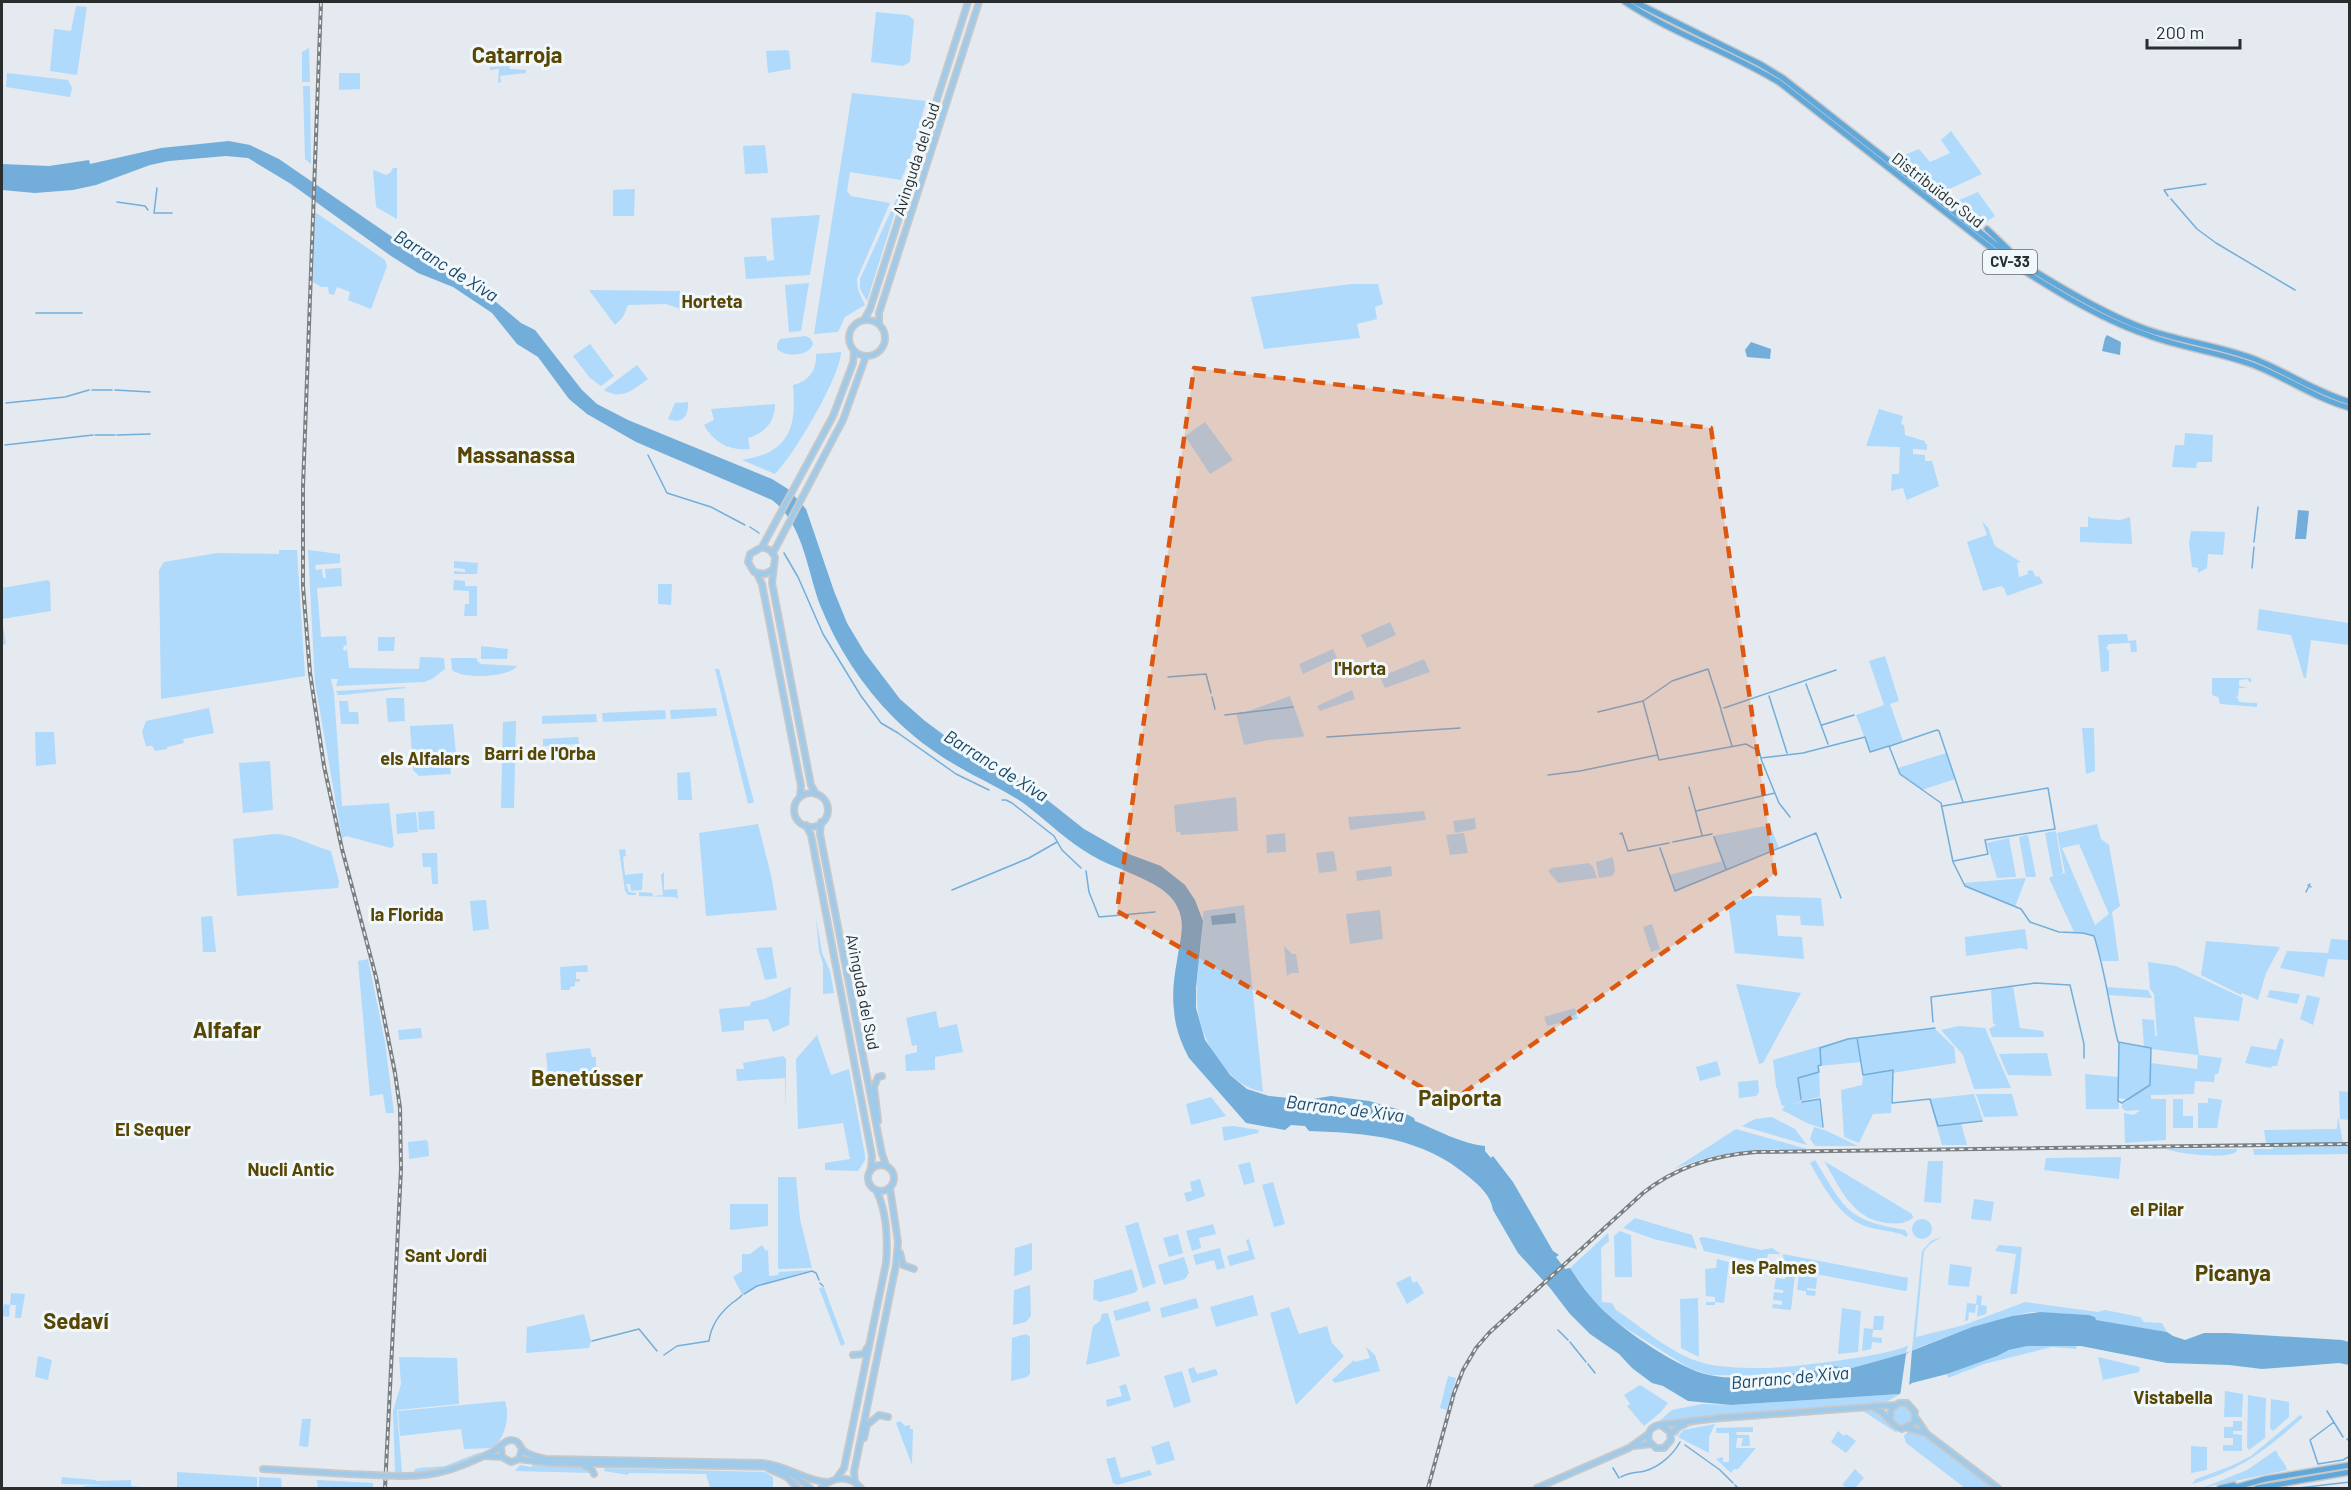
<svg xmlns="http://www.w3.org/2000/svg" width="2351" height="1490" font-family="Barlow,sans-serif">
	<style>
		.green { fill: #afdafb; fill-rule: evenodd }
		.water { fill: #73aedb }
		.pier { fill: #e4eaef }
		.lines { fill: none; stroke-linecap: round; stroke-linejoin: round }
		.stream { stroke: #73aedb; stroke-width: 1.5 }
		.major-casing { stroke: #c8c8c9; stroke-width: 8 }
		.highway-casing { stroke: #c8c8c9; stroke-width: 8 }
		.major { stroke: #a0cae9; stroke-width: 4.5 }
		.highway { stroke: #60a7da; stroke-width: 5 }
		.rail-casing { stroke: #7a7f81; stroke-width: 4 }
		.rail { stroke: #f1f8fc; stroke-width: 1.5; stroke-dasharray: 4.5; stroke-linecap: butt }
		.major-bridge-casing { stroke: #c8c8c9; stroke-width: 8; stroke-linecap: butt }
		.major-bridge { stroke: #a0cae9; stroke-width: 4.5 }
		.marked { fill: #de570e; fill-opacity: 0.2; stroke: #de570e; stroke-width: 4.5; stroke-dasharray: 12 8; stroke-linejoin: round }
		.labels { text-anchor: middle; stroke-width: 6; stroke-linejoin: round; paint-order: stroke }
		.shield { fill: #f1f8fc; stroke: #666a6c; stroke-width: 1.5 }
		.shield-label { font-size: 15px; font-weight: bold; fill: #2a2d2e }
		.street-label { font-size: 16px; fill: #2a2d2e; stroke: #f1f8fc }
		.water-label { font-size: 18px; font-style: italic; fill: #1a4866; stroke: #f1f8fc }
		.neighbourhood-label { font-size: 18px; font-weight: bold; fill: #584604; stroke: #f1f8fc }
		.district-label { font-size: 22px; font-weight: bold; fill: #584604; stroke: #f1f8fc }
	</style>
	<rect width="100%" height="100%" fill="#e4eaef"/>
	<path class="green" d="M76 6 87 7 77 75 50 71 54 29 71 31Z
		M876 12 908 15 914 20 910 62 903 66 871 62Z
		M309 48 310 82H302V52Z
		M786 50 789 51 791 69 768 73 766 51Z
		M509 66 510 69 526 70V73L500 76 501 82 498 83 499 69 490 70V67Z
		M7 73 68 80 72 88 70 97 6 87Z
		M339 73H360V89L339 90Z
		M303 86H310L311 164 305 159Z
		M852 93 926 101 910 158 901 180 850 172 847 191 851 196 890 203 857 279 858 290 865 305 845 317 838 332 814 334Z
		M1951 131 1982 174 1945 191 1902 156 1919 149 1930 162 1950 153 1941 140Z
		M765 145 768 173 745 174 743 146Z
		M393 168H397V219L376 207 373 170 386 175 390 173Z
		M905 180 867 301 860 289V279Z
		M635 189 634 216H613V190Z
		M1978 192 1995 216 1984 223 1957 201Z
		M315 212 385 260 387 266 371 309 348 300 350 292 337 287 334 295 329 294 328 287H321L313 282Z
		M820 215 810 275 746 279 744 257 766 256 767 261 774 260 771 218Z
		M809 283 801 331 789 332 785 285Z
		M1351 284H1378L1383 304 1375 307 1377 319 1357 324 1360 338 1264 349 1251 297Z
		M589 290 680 291 681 309 666 304 628 305 623 317 615 325Z
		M805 336 810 338 813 343C811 356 786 358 777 349V344L780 339Z
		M590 344 614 376 601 386 590 378 573 356Z
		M841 352C841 375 793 457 775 474L742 460C789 453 797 428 793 385 809 381 817 370 816 354Z
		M637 365 648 379C634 389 622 401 604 390Z
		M688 402C689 415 683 425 668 419L675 403Z
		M775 404C775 422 765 433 748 438L750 449C730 451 714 443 704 425L714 420 711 409Z
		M1879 409 1903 416 1901 424 1904 425 1905 435 1925 441V444H1927V450L1913 449V454L1925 455V461H1932L1939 486 1907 500 1908 505 1903 488 1891 491 1892 474H1899L1900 447 1866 446Z
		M1205 422 1233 460 1210 474 1185 436Z
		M2185 433 2213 435 2212 462H2197L2196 468 2172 467 2175 445H2184Z
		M2088 516 2091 518 2120 520 2130 517 2132 544 2080 542V527H2088Z
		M1982 521 1988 528 1995 546 2021 562 2017 563 2019 577 2028 574 2027 571 2032 570 2036 577 2039 576 2043 583 2007 596 2004 588 2001 586 1983 591 1967 542 1987 535Z
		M2191 531 2225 532 2223 555 2208 554 2207 568 2198 573V568L2192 567 2189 543Z
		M279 550H297L305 676 161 699 159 570 164 562 217 553 279 554Z
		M308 550 340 554V563L315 565 316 570 322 569 323 578H326L325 569 341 568 342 586 317 588 321 637 346 636 347 646 344 645 343 650 346 651 347 648 349 668 419 669 420 657 444 658 445 669 432 679 424 682 336 686 338 679H331L334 693 342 806 389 803 394 846 391 848 346 836 342 838 315 683Z
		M454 561 478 563 477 574H454V571L465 572V569L454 568Z
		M48 580 50 582 51 611 2 619 6 644 2 645V588Z
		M454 580 465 581V586H477V616H464L465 604H469V591L453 590Z
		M658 584H672L671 605 658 604Z
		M2259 609 2349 623V645L2311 640 2306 678H2304L2291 635 2257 630Z
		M1390 622 1396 635 1367 648 1361 635Z
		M2127 634 2128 641 2136 640 2137 652H2131L2130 643 2109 644 2106 648 2109 651V671L2101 672 2098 635Z
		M378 637H395L394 651H378Z
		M481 646 508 649 507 659H481Z
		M1333 649 1337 658 1303 674 1299 664Z
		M1885 656 1899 701 1890 704 1903 741 1870 752 1856 715 1884 705 1869 661Z
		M451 658H477V661L481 664 517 666C508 678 462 679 452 670Z
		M1424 659 1430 672 1385 688 1380 677Z
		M715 669H719L754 802 748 804Z
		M2212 678H2251V682H2249L2248 679 2239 680V686L2247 688H2239L2238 696 2236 698H2238L2239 702 2257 703V707L2220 704 2218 697 2212 695Z
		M404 687 407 688 343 695H338L336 691Z
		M1352 690 1355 699 1320 711 1317 706Z
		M1290 696 1304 735 1303 737 1269 740 1244 745 1236 713 1248 711Z
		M386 698H404L405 721 388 722Z
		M339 701H348L349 712H358L359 724H341Z
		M209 708 214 733 183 739 184 743 167 747V749L155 751 152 746H146L142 732 146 721Z
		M716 708 717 716 671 719 670 710Z
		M665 710 666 719 603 722 602 713Z
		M596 714 597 722 542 724V716Z
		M516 721 514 808H501L503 722Z
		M453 724 456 754 449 755 451 774 419 776 413 770 410 726Z
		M2082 728H2094L2095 771 2086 774Z
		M35 732H54L56 764 36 766Z
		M578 737 579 744 543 746V739Z
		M1946 753 1955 779 1922 790 1900 775 1898 768Z
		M270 761 273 810 243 813 239 763Z
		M690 772 692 800H678L677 773Z
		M1236 797 1238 831 1181 835 1180 832H1176L1174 805Z
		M434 811 435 829 419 830 418 812Z
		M1424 811 1426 820 1350 830 1348 817Z
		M416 812 418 832 397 834 396 814Z
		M1475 818 1476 829 1455 833 1453 821Z
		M758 824 771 875 777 910 706 916 699 833Z
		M2097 824 2101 839 2109 845 2120 906 2112 912 2119 961H2102L2094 936 2074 932 2049 878 2053 876 2045 833 2056 831 2063 873 2055 876 2065 873 2057 833ZM2079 844 2109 914 2095 925 2062 848Z
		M1770 825 1779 848 1675 892 1669 875 1722 861 1713 836Z
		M1285 833 1286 852 1267 853 1266 835Z
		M1464 833 1468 853 1450 855 1446 835Z
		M274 834C293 834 312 846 331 851L339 882 338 888 237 896 233 839Z
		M2028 835 2036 877H2026L2019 837Z
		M2009 838 2016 877 1997 878 1987 843Z
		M625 849 626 856 623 857 625 875 643 873 642 890 631 891 630 884H626L629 892 636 893V895H628L625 891 619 850Z
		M1334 851 1337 871 1319 873 1316 853Z
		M422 853H437L438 884H432L431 867H423Z
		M1613 857 1615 871 1612 876 1599 878 1596 862Z
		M1589 863 1593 867 1597 878 1558 883 1548 871 1552 868Z
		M1391 866 1392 876 1357 881 1356 871Z
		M664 872V890L677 889 678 899 675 897 639 896V892L652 893 653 896 663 895 661 875Z
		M2026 878 2015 907 1968 888 1963 883Z
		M1753 896 1821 898 1824 926 1801 925 1800 916 1776 915 1778 936 1802 937 1804 959 1735 953 1728 904Z
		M486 900 489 929 473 931 470 901Z
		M1244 905 1263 1092C1245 1088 1234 1080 1222 1065 1180 1010 1203 972 1203 911Z
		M1380 910 1383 939 1350 944 1346 914Z
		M212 916 216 952H203L201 917Z
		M816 917 822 953 830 971 834 993 823 994V964L819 951Z
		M1652 924 1660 949 1651 952 1643 927Z
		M2025 929 2028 950 2021 948 1966 956 1965 937Z
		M2331 939 2349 940V960L2328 959 2324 977 2280 968 2287 951 2328 953Z
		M2206 941 2280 947 2266 973 2258 1000 2242 993 2241 995 2201 975Z
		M1284 946 1292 954H1296L1299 973H1291L1287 976Z
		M772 947 777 978 765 980 756 948Z
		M368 959 385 1042 394 1113H386L383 1094 370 1096 358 961Z
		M2148 962 2176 966 2243 998 2239 1021 2194 1017 2199 1055 2222 1058 2218 1074H2215L2214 1082 2195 1081 2194 1094 2151 1095V1099H2166V1140L2125 1143 2124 1113 2134 1115 2140 1110 2126 1111 2122 1108V1105L2129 1100 2119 1098V1043L2144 1047 2142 1019 2154 1020 2155 1036H2157L2154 994 2150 989ZM2151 1049 2198 1055 2197 1069 2151 1063Z
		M587 965 588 972H576V979H580V981L575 982V986L570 987V990H561L560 967Z
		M1736 984 1801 993 1763 1063 1759 1064Z
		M2013 986 2020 1028 2043 1031 2044 1037H1992L1989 1029 1996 1025 1993 1023 1991 990Z
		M791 987 789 1025 773 1032 768 1019 744 1021V1030L722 1032 719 1009 750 1006 751 1002 764 999Z
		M2106 987 2148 990 2152 998 2108 995Z
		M2270 990 2300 994 2297 1004 2267 997Z
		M2307 995 2320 998 2313 1025 2300 1019Z
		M1575 1008 1578 1019 1547 1026 1544 1017Z
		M936 1011 939 1028 957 1024 963 1052 935 1057V1070L906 1071 905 1055 917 1052V1045L912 1046 906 1018Z
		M1959 1026 1985 1028 2011 1088 1974 1089 1963 1055 1941 1030Z
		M421 1028 422 1038 399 1040 398 1030Z
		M1934 1028 1954 1047 1956 1063 1892 1073 1891 1113 1873 1114 1859 1143 1844 1137 1841 1090 1862 1085 1863 1076 1861 1062 1819 1066 1820 1097 1782 1106 1776 1086 1773 1060 1849 1038Z
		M817 1035 831 1075 849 1069 865 1155V1160L858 1171 825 1170V1163L850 1159 843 1123 798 1129 796 1059Z
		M2280 1038 2284 1040 2277 1066H2272L2271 1068 2245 1063 2251 1046 2276 1050Z
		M590 1048 592 1057H596V1071L588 1072 586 1069V1072L548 1075 546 1053Z
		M2047 1053 2052 1076 2008 1075 1999 1054Z
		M783 1056 786 1059V1110L785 1078 737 1081 736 1069H744L743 1063Z
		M1717 1061 1721 1075 1700 1081 1696 1067Z
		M2085 1074 2118 1077 2119 1109H2086Z
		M1758 1080 1759 1092 1756 1096 1739 1098 1738 1082Z
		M2339 1091 2349 1092V1120L2340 1119Z
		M1974 1094 1983 1120 1961 1123 1967 1145H1942L1929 1099Z
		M1976 1094H2012L2018 1116 1984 1117Z
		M1211 1097 1226 1116 1191 1125 1186 1104Z
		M2208 1098 2222 1100 2217 1128H2198V1103H2208Z
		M1819 1099 1822 1128 1809 1124 1782 1110 1785 1105Z
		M2173 1099H2183V1116H2193V1128H2173Z
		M2338 1116 2343 1143H2266L2264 1130 2337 1129Z
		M1772 1117 1795 1129 1807 1145 1742 1126 1755 1119Z
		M1233 1126 1259 1130 1258 1133 1224 1141 1222 1127Z
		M1814 1127 1827 1131 1858 1146H1815L1810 1139Z
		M1736 1129 1807 1149C1756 1150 1722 1150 1674 1169Z
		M426 1140 428 1142 429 1156 409 1159 408 1142Z
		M2349 1146V1154L2254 1155 2253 1149H2273V1147Z
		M2165 1149H2237V1151C2229 1160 2180 1154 2165 1149Z
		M2121 1157 2119 1179 2044 1170 2046 1158Z
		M1815 1160C1845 1209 1846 1220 1905 1230L1908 1235 1906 1237 1901 1234C1887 1230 1873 1230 1860 1224 1837 1213 1822 1184 1810 1163Z
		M1824 1161 1912 1214 1913 1218C1905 1224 1896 1224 1886 1223 1851 1218 1840 1187 1824 1161Z
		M1928 1161H1943L1941 1203 1924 1202Z
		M1250 1162 1255 1182 1244 1185 1238 1165Z
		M778 1177H796L800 1219 812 1268 778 1269Z
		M1200 1179 1205 1196 1187 1202 1184 1193 1192 1191 1190 1182Z
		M1273 1182 1285 1224 1274 1227 1262 1185Z
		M1974 1199 1994 1202 1991 1221 1971 1219Z
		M730 1204H768V1226L730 1230Z
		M1635 1218 1692 1235 1697 1249 1654 1239 1623 1228Z
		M1912 1229a10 10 0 1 1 20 0a10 10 0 1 1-20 0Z
		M1138 1222 1156 1283 1143 1288 1125 1226Z
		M1213 1224 1216 1234 1199 1238 1201 1248 1192 1251 1186 1231Z
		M1620 1231 1631 1235 1632 1277H1615L1614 1236Z
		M1608 1233 1609 1241 1601 1248 1602 1302 1612 1303 1616 1310C1643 1328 1671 1354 1703 1363 1722 1368 1747 1368 1767 1368 1788 1368 1896 1355 1908 1345L1906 1353 1852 1368 1831 1366 1820 1370 1769 1376 1710 1375 1689 1368 1619 1324 1595 1303 1570 1268Z
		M1178 1234 1183 1253 1169 1257 1163 1238Z
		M1943 1236 1930 1244 1924 1251 1916 1337 1964 1325 2025 1302 2098 1312 2105 1310 2140 1317 2144 1322 2162 1323 2167 1332 2095 1320V1317L2089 1315 2031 1312 2012 1316 1972 1327 1912 1350 1922 1251 1931 1241Z
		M1704 1237 1761 1250 1772 1248 1781 1254H1768L1766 1264 1704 1251 1699 1238Z
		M1249 1239 1255 1259 1230 1266 1227 1256 1249 1250 1246 1240Z
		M1032 1243V1269L1030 1271 1014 1276 1015 1248Z
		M762 1245 766 1251 768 1250 769 1276 778 1275 779 1272 811 1270 756 1286 742 1294 733 1277 742 1271V1254H750Z
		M1999 1245 2022 1247 2017 1294H2010L2016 1254 1995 1251Z
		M1220 1248 1225 1268 1217 1270 1214 1260 1196 1265 1193 1255Z
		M1783 1254 1908 1278 1907 1290 1905 1291 1784 1268Z
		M1184 1257 1189 1273 1185 1279 1164 1285 1158 1265Z
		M1717 1259 1729 1262 1724 1303 1715 1302V1305H1706V1302H1715V1297L1706 1296 1705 1269 1716 1268Z
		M1950 1264 1972 1267 1969 1287 1948 1285Z
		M1132 1269 1138 1290 1134 1293 1100 1302 1093 1299 1094 1280Z
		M1786 1272 1795 1274 1791 1310 1772 1308 1773 1304 1782 1305V1301L1773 1300 1774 1292 1783 1293V1290L1774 1289 1776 1278 1785 1279Z
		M1799 1275 1817 1278 1816 1289 1807 1288V1290L1816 1291 1815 1296 1806 1295V1291L1797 1290Z
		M1410 1276 1413 1283 1417 1281 1424 1293 1407 1304 1396 1283Z
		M1030 1285 1031 1316 1026 1322 1013 1325 1014 1290Z
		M824 1287 845 1344 841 1346 819 1288Z
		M11 1293 25 1294 21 1318H15L16 1305H10L9 1317 2 1316 4 1304 10 1305Z
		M1253 1295 1258 1315 1216 1327 1210 1307Z
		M1977 1295 1982 1296 1981 1305 1987 1306 1986 1314 1977 1317 1978 1305H1976L1975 1313 1969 1312 1968 1320 1965 1321 1967 1303 1976 1304Z
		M1196 1298 1199 1308 1162 1318 1160 1308Z
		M1698 1298 1699 1357 1681 1348 1680 1299Z
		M1148 1301 1151 1311 1116 1321 1113 1311Z
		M1289 1307 1299 1334 1327 1326 1332 1343 1344 1356 1296 1405 1270 1313Z
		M1842 1308 1861 1311 1858 1352 1838 1354Z
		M1108 1313 1120 1356 1086 1365 1093 1326 1100 1321 1102 1314Z
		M584 1314 591 1341 589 1348 526 1353 527 1327Z
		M1874 1316H1884L1883 1330H1873L1872 1337 1882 1338V1343L1872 1342 1871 1349 1862 1351 1864 1328 1873 1329Z
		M1026 1334 1030 1337V1374L1027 1377 1011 1381 1012 1338Z
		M2026 1346H2077L2076 1349 2052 1347 1984 1364 1948 1378 1947 1374C1973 1363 1999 1352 2026 1346Z
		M1366 1347 1375 1355 1380 1371 1335 1383 1332 1380 1354 1360 1355 1362 1370 1358Z
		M38 1356 52 1360 48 1380 35 1377Z
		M399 1357 457 1358 459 1404 397 1410 402 1472H395L393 1411 401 1384Z
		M2098 1357 2140 1367 2139 1372 2103 1380Z
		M1194 1367 1197 1374 1216 1369 1218 1375 1192 1383 1188 1369Z
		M1182 1371 1191 1402 1174 1408 1164 1376Z
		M1448 1376 1456 1378 1447 1410 1440 1408Z
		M1126 1384 1131 1400 1107 1407 1106 1400 1122 1396 1119 1386Z
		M1640 1385 1668 1403 1661 1412 1644 1426 1627 1406 1630 1404 1624 1395Z
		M2225 1391 2243 1394 2242 1417H2224Z
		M1900 1394 1883 1404 1721 1415 1667 1424 1657 1423 1672 1410 1702 1404 1731 1405Z
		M2248 1395 2266 1398 2265 1438 2249 1450 2247 1447Z
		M2271 1399 2289 1402V1417L2273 1431 2270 1428Z
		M505 1401C510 1416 506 1436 493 1448L464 1449 461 1429 400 1436 398 1411Z
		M1893 1415a10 10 0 1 1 20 0a10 10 0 1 1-20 0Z
		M1865 1409C1879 1410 1893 1420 1897 1433L1863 1411 1697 1424 1682 1429 1677 1436 1675 1435 1676 1431 1684 1425 1718 1419Z
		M2300 1415 2303 1417C2266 1450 2241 1470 2192 1484L2196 1479 2231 1466 2251 1456Z
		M302 1419H311L308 1447 299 1446Z
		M900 1421 905 1426 910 1425V1429H913L912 1465 896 1423Z
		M2233 1421H2242V1431H2233V1434L2242 1435V1451H2223V1445H2233V1438H2224V1427H2233Z
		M1715 1424 1709 1437V1453L1678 1437 1683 1430Z
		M1753 1427V1432H1736L1737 1435H1749L1750 1446H1741L1743 1438H1737L1736 1448H1756L1738 1469H1734L1731 1473 1716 1459 1723 1457V1462H1729V1433H1716V1428Z
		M1909 1430 1924 1434 1994 1488H1965L1906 1443 1904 1436Z
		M1838 1431 1844 1436 1846 1434 1856 1441 1846 1453 1831 1442Z
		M1169 1441 1175 1460 1157 1465 1151 1447Z
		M2191 1446 2207 1447V1470L2191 1473Z
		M2276 1450C2279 1459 2286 1463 2287 1470L2202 1488 2247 1470Z
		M487 1452 441 1472 414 1475 415 1469 419 1468 445 1466 478 1453Z
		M1115 1457 1121 1478 1150 1470 1152 1475 1117 1485 1113 1483 1106 1459Z
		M534 1464 543 1466 586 1467 592 1473 515 1471 520 1465 531 1467Z
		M605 1468 765 1472 773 1477V1488H710L706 1474 629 1473 628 1475 604 1471Z
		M1855 1469 1864 1478 1855 1488H1848L1842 1485Z
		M177 1472 257 1477V1488H177Z
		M62 1477 96 1480V1481L131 1480V1486L151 1488H84V1486L109 1485 61 1484Z
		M259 1477 281 1478 282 1488H259Z
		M317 1480 373 1483V1488H318Z"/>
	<path class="water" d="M229 141 250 145 279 159 401 243 415 256 470 285 496 302 521 323 535 330 582 390 597 404 628 420 772 479 788 489 806 509 834 591 847 623 865 653 900 699 925 721 956 744 1036 791 1084 829 1126 853 1161 866 1185 885 1195 900 1203 921 1196 988V1008L1205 1040 1230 1075 1247 1089 1269 1096 1307 1100 1331 1096 1369 1101 1397 1109 1414 1118 1415 1121C1437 1130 1462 1144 1485 1146V1151L1491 1158 1493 1156 1513 1182 1553 1251 1559 1255 1556 1257 1565 1269 1570 1268C1580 1283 1590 1298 1604 1311 1626 1332 1680 1369 1709 1375 1742 1382 1786 1374 1820 1370L1831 1366 1852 1368 1906 1353 1972 1327 2012 1316 2040 1312 2089 1315 2095 1317 2096 1320 2167 1332 2173 1336 2185 1340 2204 1333H2228L2342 1340 2349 1342V1365L2339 1363 2262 1369 2229 1365 2167 1363 2081 1346H2027L2009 1350 1997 1356 1947 1374 1912 1383 1902 1390 1900 1394 1731 1405 1688 1401 1663 1386 1652 1383 1632 1368 1619 1354 1590 1334 1570 1314 1550 1288 1518 1253 1493 1210C1491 1196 1480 1186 1469 1177 1422 1137 1368 1133 1309 1131L1305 1126 1291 1125 1285 1130 1246 1123 1189 1058C1181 1043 1175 1027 1174 1010 1172 995 1174 976 1177 961 1180 938 1188 920 1173 900 1159 880 1114 869 1091 855 1067 841 1048 822 1026 805 1005 790 981 780 959 767 936 754 913 737 894 718 862 686 837 647 820 605 807 570 803 523 772 500L636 442 587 414 569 399 538 357 517 344 492 313 453 287 418 273 391 256 291 184 248 158 226 156 169 161 150 165 96 185 73 190 35 193 2 190V164L49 166 89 160 90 164 161 148Z
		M2107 335 2121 342 2120 355 2102 351 2105 338Z
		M1751 342 1771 349 1770 359 1747 357 1745 350Z
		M2298 510 2309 511 2306 539H2295Z
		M1235 913 1236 923 1212 925 1211 916Z"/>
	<path class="pier" d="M1912 1350 1909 1388 1900 1396 1906 1354Z"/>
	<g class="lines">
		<path class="stream" d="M2168 196 2164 190 2206 184
			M2171 199 2197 229 2216 243 2295 290
			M117 202 145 206 148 210
			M154 213 157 188
			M155 213H172
			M36 313H82
			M92 390H112
			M115 390 150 392
			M6 403 65 397 89 390
			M95 435H115
			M117 435 150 434
			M5 445 93 435
			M648 455 667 493 711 507 745 525
			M750 527 759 533
			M2254 542 2258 507
			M784 553 798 577 823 634 861 696 881 723 898 733 956 774 989 790
			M2252 568 2254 547
			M1168 677 1206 674 1211 693
			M1806 684 1828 744
			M1769 696 1787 753
			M1212 697 1215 709
			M1643 701 1672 681 1708 669 1721 709
			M1724 708 1836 670
			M1721 710 1732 746
			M1598 712 1643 701 1659 760 1746 744 1759 751 1761 758 1803 753 1865 737 1870 752 1889 746 1900 774 1941 803 1953 862 1965 886 2021 909 2030 922 2059 932 2083 933 2094 936C2105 970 2109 1006 2118 1042L2151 1048 2150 1085 2122 1103 2118 1101 2119 1043
			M1225 715 1293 707
			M1822 725 1854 715
			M1327 737 1460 728
			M1890 746 1937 730 1939 731 1963 802
			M1761 759 1779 803 1790 817
			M1548 775 1580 771 1657 755
			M1689 787 1702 835
			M1002 800H1006L1012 803 1054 836 1062 850 1081 868
			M1943 806 2048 788 2055 829 1985 840 1988 854 1954 861
			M1696 811 1775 793
			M1620 834 1622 833 1628 851 1669 843
			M1714 837 1726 869
			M1673 842 1712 834
			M1660 848 1675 891 1816 833 1841 898
			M1086 871 1089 892 1099 917 1155 912
			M2308 885 2311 887
			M952 890 1029 858 1057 842
			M2306 892 2310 884
			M1933 1022 1931 997 2035 983 2070 985 2084 1044V1058
			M1857 1038 1863 1075 1893 1070 1892 1103 1930 1099 1938 1126 1982 1121
			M1801 1099 1798 1078 1819 1072 1818 1066 1821 1065 1820 1048 1848 1039 1935 1028
			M1802 1102 1820 1099 1823 1127
			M820 1283 823 1286
			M744 1294 757 1286 812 1271 816 1273 819 1280
			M1558 1330 1568 1340
			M592 1341 639 1329 657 1351
			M1570 1342 1586 1362
			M664 1355 677 1346 709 1341C711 1325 719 1314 731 1304 735 1300 738 1300 742 1295
			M1588 1364 1595 1373
			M2327 1411 2343 1437
			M2334 1422 2310 1440 2318 1464 2343 1460 2350 1456
			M2347 1439 2350 1442
			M1685 1445 1720 1470 1733 1483
			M1613 1468 1619 1478
			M1621 1477C1630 1472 1636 1473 1645 1471 1659 1467 1673 1455 1680 1442
			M1735 1485 1738 1488
			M2298 1488 2350 1482"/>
		<g class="major-casing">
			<path id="major" d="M849 338a18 18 0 1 1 36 0a18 18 0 1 1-36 0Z
				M864 320 870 309 968 2
				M879 324V313L979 2
				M762 547 833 416 853 363 854 352
				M773 553 843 420 866 356
				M772 570 765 574 754 572 748 562 750 554 762 547 770 550 775 557 772 583 811 785 816 794
				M757 574 762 584 801 786 800 797
				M794 810a17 17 0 1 1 34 0a17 17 0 1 1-34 0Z
				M821 822 820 834 882 1154 886 1165
				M806 825 811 835 872 1156 871 1168
				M878 1121 874 1087 878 1077 882 1076
				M868 1178a13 13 0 1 1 26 0a13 13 0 1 1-26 0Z
				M900 1253 903 1265 914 1269
				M853 1355 864 1354 867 1348
				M1874 1408C1887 1412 1890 1426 1902 1429L1914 1423 1915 1412 1907 1403H1899L1891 1409 1890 1420
				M1916 1418 1927 1434 1998 1488
				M1662 1426 1670 1432 1671 1440 1664 1448H1656L1649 1441C1647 1433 1650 1427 1659 1425L1719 1418 1896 1405
				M1907 1428 1925 1433
				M1671 1434 1677 1428 1685 1424
				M864 1438 867 1425 879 1415 888 1417
				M1634 1446 1651 1444
				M501 1447 502 1457 511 1462 519 1459 522 1449
				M485 1456 502 1457
				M519 1459 551 1463 771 1467 792 1474 810 1488
				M585 1466 591 1468 594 1474
				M263 1469 348 1474
				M769 1469 787 1477 797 1488
				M399 1476C436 1477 460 1468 492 1452 499 1449 504 1440 511 1440 520 1440 519 1447 524 1451 530 1456 539 1457 546 1459L762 1463C787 1465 807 1482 828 1482
				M836 1479 844 1468 886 1263C888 1241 887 1211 876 1190
				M855 1482 854 1472 896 1265 898 1242 890 1188
				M821 1488C834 1476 849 1475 861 1488
				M1537 1488 1629 1448 1647 1435"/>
		</g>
		<g class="highway-casing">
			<path id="highway" d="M1625 2C1673 34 1730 52 1780 83L2005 259C2047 286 2099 319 2147 335 2181 348 2218 352 2253 365 2287 378 2314 398 2350 408
				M1635 2 1760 64 1783 78 2009 255C2048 280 2103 314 2146 329 2183 342 2222 346 2257 360 2289 373 2316 392 2350 402
				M1987 229 2009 250
				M2220 1488 2234 1485
				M2233 1488 2265 1479 2350 1465
				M2257 1488 2350 1472"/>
		</g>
		<use href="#major" class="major"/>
		<use href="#highway" class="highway"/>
		<g class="rail-casing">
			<path id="rail" d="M321 2 303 487V586L310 673 324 766 342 849 376 977 395 1073 400 1108 401 1169 385 1488
				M1428 1488 1454 1393 1463 1370 1476 1348 1489 1333 1643 1193C1676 1167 1714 1155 1756 1152L2350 1144"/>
		</g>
		<use href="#rail" class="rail"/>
		<g class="major-bridge-casing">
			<path id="major-bridge" d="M348 1474 399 1476"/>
		</g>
		<use href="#major-bridge" class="major-bridge"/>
	</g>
	<path class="marked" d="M1194 368 1711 428 1775 874 1449 1103 1117 911Z"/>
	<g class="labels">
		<rect class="shield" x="1983" y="250" width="54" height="24" rx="4.5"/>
		<g class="shield-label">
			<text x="2010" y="267">CV-33</text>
		</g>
		<g class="street-label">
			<text transform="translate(916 159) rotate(-72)" y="6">Avinguda del Sud</text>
			<text transform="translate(1938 190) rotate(38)" y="6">Distribuïdor Sud</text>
			<text transform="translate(863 992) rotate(79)" y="6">Avinguda del Sud</text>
		</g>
		<g class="water-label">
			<text transform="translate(446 266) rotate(32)" y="6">Barranc de Xiva</text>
			<text transform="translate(996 766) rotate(32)" y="6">Barranc de Xiva</text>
			<text transform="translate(1345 1109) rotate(7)" y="6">Barranc de Xiva</text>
			<text transform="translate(1790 1378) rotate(-5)" y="6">Barranc de Xiva</text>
		</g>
		<g class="neighbourhood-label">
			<text x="712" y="308">Horteta</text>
			<text x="1360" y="675">l'Horta</text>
			<text x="540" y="760">Barri de l'Orba</text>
			<text x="425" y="765">els Alfalars</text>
			<text x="407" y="921">la Florida</text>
			<text x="153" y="1136">El Sequer</text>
			<text x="291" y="1176">Nucli Antic</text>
			<text x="2157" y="1216">el Pilar</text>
			<text x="446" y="1262">Sant Jordi</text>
			<text x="1774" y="1274">les Palmes</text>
			<text x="2173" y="1404">Vistabella</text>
		</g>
		<g class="district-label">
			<text x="517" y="63">Catarroja</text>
			<text x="516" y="463">Massanassa</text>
			<text x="227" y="1038">Alfafar</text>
			<text x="587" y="1086">Benetússer</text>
			<text x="1460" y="1106">Paiporta</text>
			<text x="2233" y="1281">Picanya</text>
			<text x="76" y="1329">Sedaví</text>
		</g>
	</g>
	<rect width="2351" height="1490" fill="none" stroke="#2a2d2e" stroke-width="6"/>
	<path d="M2147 39v9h93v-9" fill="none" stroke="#2a2d2e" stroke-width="3"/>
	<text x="2156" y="39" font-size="18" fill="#2a2d2e" stroke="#f1f8fc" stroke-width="4.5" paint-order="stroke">200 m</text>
</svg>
